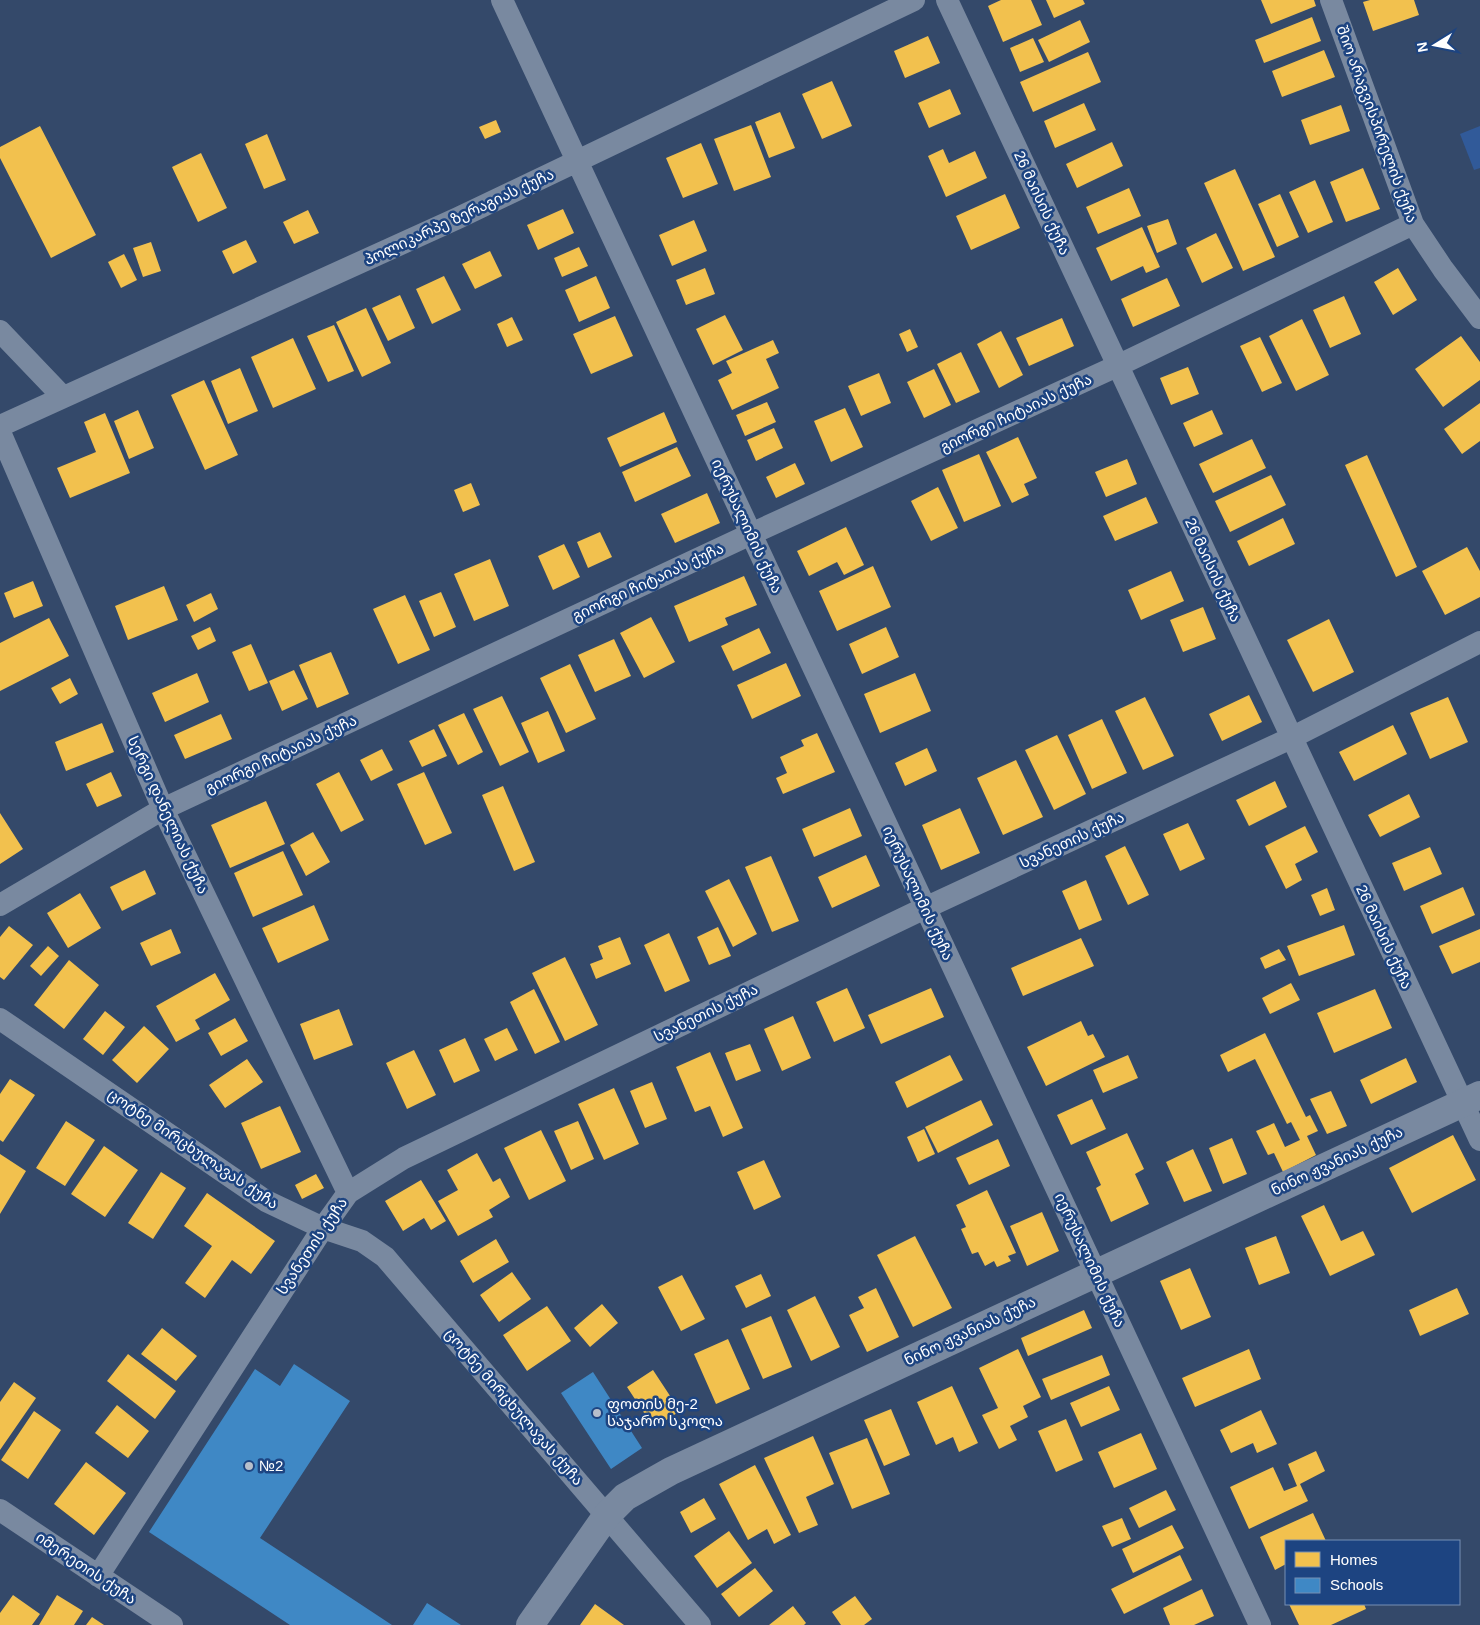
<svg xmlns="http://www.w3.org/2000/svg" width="1480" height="1625" font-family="Arial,'Noto Sans Georgian',sans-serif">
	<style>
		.green { fill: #315a99 }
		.homes { fill: #f2c14e }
		.schools { fill: #3f88c5 }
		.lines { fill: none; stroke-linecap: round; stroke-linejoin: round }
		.minor { stroke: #7989a0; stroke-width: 22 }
		.tertiary { stroke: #7989a0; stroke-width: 28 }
		.poi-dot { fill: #b8bfcb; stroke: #1d4481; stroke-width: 2 }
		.labels { text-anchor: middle; stroke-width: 5; stroke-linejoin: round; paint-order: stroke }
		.street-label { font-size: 15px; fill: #fff; stroke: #1d4481 }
		.poi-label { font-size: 15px; fill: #fff; stroke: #1d4481; text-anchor: start }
	</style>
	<rect width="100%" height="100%" fill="#34496a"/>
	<path class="green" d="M1480 126V168L1474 170 1460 134Z"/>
	<path class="homes" d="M1001 0H1031L1042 25 1003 42 988 6Z
		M1046 0H1083L1085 4 1054 18Z
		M1261 0H1314L1316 6 1271 24Z
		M1370 0H1414L1419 15 1373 31 1363 2Z
		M1312 17 1321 41 1264 63 1255 40Z
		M1080 20 1090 42 1049 62 1038 40Z
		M928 36 940 63 905 78 894 51Z
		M1033 38 1044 62 1020 72 1010 48Z
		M1324 50 1335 77 1282 97 1272 71Z
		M1088 52 1101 82 1033 112 1020 82Z
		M832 81 852 126 822 139 802 94Z
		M950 89 961 114 929 128 918 103Z
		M1084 103 1096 130 1055 148 1044 121Z
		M1341 105 1350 131 1310 145 1301 120Z
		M780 112 795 148 769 158 755 122Z
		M496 120 501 132 485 139 479 127Z
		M751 125 771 177 734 191 714 139Z
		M40 126 96 235 51 258 0 158V147Z
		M267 134 286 180 264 189 245 144Z
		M1112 142 1123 166 1077 188 1066 164Z
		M701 143 718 184 683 198 666 158Z
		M943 149 949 163 975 151 987 178 946 197 928 156Z
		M201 153 227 208 198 222 172 167Z
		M1363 168 1380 209 1346 222 1330 182Z
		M1235 169 1275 257 1243 271 1204 183Z
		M1315 180 1333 222 1308 233 1289 192Z
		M1129 188 1141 216 1098 234 1086 207Z
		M1005 194 1020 228 971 250 956 216Z
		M1280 194 1299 237 1277 247 1258 204Z
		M563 209 574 233 538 250 527 225Z
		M308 210 319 233 294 244 283 222Z
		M1168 219 1177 244 1157 253 1147 226Z
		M694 220 707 251 672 266 659 235Z
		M1142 227 1160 267 1146 273 1143 266 1111 281 1096 248Z
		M1216 233 1233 268 1202 283 1186 248Z
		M246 240 257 262 233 274 222 251Z
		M151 242 161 271 143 277 133 248Z
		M579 247 588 266 562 277 554 258Z
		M490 251 502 276 475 289 462 264Z
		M124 254 137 280 121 288 108 262Z
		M705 268 715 294 686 305 676 280Z
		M1398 268 1417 300 1393 315 1374 282Z
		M444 276 461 310 432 324 416 289Z
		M596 276 610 308 579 322 565 290Z
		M1167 278 1180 306 1133 327 1121 299Z
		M400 295 415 328 388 341 372 308Z
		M1344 296 1361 334 1330 348 1313 310Z
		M366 308 391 363 362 377 336 322Z
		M725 315 743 350 713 365 696 329Z
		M615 316 633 356 591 374 573 334Z
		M512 317 523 340 507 347 497 324Z
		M1062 318 1074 346 1029 366 1016 338Z
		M1302 319 1329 375 1296 391 1269 336Z
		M334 325 354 371 328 382 307 336Z
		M910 329 918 347 907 352 899 334Z
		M1001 331 1023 375 999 388 977 344Z
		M1461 336 1480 362V380L1443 407 1415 369Z
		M1260 337 1282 383 1262 392 1240 346Z
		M293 338 316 389 273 408 251 357Z
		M773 340 779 353 766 359 779 388 732 410 718 380 732 373 726 361Z
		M961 352 980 392 956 403 937 364Z
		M1188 367 1199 394 1171 405 1160 378Z
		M240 368 258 411 228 424 211 381Z
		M934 369 951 405 924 418 907 382Z
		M879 373 891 403 861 416 848 386Z
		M204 380 238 455 205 470 171 395Z
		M767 402 776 422 745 436 736 415Z
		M1480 403V441L1462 454 1444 429Z
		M845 408 863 447 831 462 814 421Z
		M138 410 154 448 129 459 114 421Z
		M1212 410 1223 434 1194 447 1183 423Z
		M664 412 677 442 620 467 607 438Z
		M105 413 130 473 70 498 57 468 96 452 84 422Z
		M774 428 783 448 756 461 747 440Z
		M1018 437 1037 478 1024 484 1029 495 1012 503 986 452Z
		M1252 439 1266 468 1213 493 1199 464Z
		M677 447 691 476 635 502 622 472Z
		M979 454 1001 506 964 522 942 470Z
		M1367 455 1417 567 1396 577 1345 465Z
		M1127 459 1137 484 1106 497 1095 472Z
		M795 463 805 484 776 498 766 477Z
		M1271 475 1286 505 1230 532 1215 501Z
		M471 483 480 505 463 512 454 490Z
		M938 487 958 528 931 541 911 501Z
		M707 493 720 523 675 543 661 514Z
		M1146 497 1158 523 1115 541 1103 516Z
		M1283 518 1295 544 1249 566 1237 541Z
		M846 527 864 565 844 575 837 562 809 576 797 551Z
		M600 532 612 557 588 568 577 542Z
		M564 544 580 577 553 590 538 556Z
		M1467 547 1480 571V597L1445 615 1422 571Z
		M490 559 509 606 474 621 454 574Z
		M873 566 891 607 837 631 819 591Z
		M1171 571 1184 601 1141 620 1128 590Z
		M744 576 757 605 725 618 728 625 689 642 674 606Z
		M33 581 43 606 14 618 4 593Z
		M164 586 178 620 128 640 115 606Z
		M441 592 456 627 434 637 419 601Z
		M211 593 218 609 194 622 186 605Z
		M405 595 430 650 398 664 373 609Z
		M1203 607 1216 639 1183 652 1170 620Z
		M651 617 675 662 644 678 620 633Z
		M49 618 69 656 0 691V643Z
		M1329 619 1354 672 1313 692 1287 640Z
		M210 627 216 641 198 650 191 636Z
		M886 627 899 657 862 674 849 644Z
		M759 628 771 653 733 671 721 646Z
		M614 639 631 676 595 692 578 655Z
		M251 644 268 683 249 691 232 652Z
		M331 652 349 694 317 708 299 665Z
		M786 663 801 696 752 719 737 685Z
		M570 664 596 719 566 733 540 678Z
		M294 670 308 699 282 711 269 681Z
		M197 673 209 702 165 722 152 693Z
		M915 673 931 711 880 733 864 694Z
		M70 678 78 694 60 704 51 688Z
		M1249 695 1262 722 1222 741 1209 714Z
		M502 696 529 752 500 766 473 709Z
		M1145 697 1174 756 1143 770 1115 711Z
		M1448 697 1468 742 1430 759 1410 713Z
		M548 711 565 751 538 763 521 723Z
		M464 713 483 752 458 765 438 725Z
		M221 714 232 739 185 759 174 735Z
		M1102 719 1127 773 1092 789 1068 735Z
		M102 723 114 752 66 771 55 742Z
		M1393 725 1407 754 1354 781 1339 752Z
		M434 729 447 756 422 767 409 741Z
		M817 733 835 772 783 794 776 778 787 773 780 757 804 746 801 740Z
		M1057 735 1086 794 1054 810 1025 750Z
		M927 748 937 771 905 786 895 763Z
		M382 749 393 770 371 781 360 760Z
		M1016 760 1043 817 1003 835 977 778Z
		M111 772 122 796 97 807 86 784Z
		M339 772 364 820 341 832 316 784Z
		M424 772 452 833 425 845 397 784Z
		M1275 781 1287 807 1249 826 1236 800Z
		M503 786 535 862 514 871 482 795Z
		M1409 794 1420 817 1380 837 1368 815Z
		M266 801 285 844 230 868 211 825Z
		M850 808 862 836 814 857 802 829Z
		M960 808 980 853 941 870 922 825Z
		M0 813 23 849 0 864Z
		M1188 823 1205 859 1180 871 1163 834Z
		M1305 826 1318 852 1295 864 1302 880 1286 889 1265 846Z
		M313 832 330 862 306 876 290 845Z
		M1125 846 1149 895 1128 905 1105 856Z
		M1430 847 1442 874 1404 891 1392 863Z
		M283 851 303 895 253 917 234 873Z
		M866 855 880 886 832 908 818 877Z
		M771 856 799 921 772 932 745 867Z
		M145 870 156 894 122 911 110 887Z
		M729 879 757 934 733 947 705 891Z
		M1086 880 1102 920 1079 930 1062 891Z
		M1463 887 1475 915 1432 934 1420 906Z
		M1327 888 1335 910 1320 916 1311 895Z
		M80 893 101 928 68 948 47 913Z
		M314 905 329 940 278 963 262 928Z
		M1344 925 1355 955 1299 976 1287 946Z
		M9 926 33 945 4 980 0 977V937Z
		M718 927 731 956 709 965 697 937Z
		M171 929 181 953 151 966 140 943Z
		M1480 929V962L1452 974 1439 946Z
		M669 933 690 981 665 992 644 945Z
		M620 937 631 964 596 979 590 964 603 959 598 946Z
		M1081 938 1094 966 1023 996 1011 968Z
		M48 946 59 956 41 976 30 966Z
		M1279 949 1286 960 1265 969 1260 958Z
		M565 957 598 1025 565 1041 532 973Z
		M69 960 99 985 64 1029 34 1005Z
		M215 973 230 1000 195 1020 200 1029 176 1042 156 1006Z
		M1291 983 1300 1000 1270 1014 1262 998Z
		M847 988 865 1028 834 1042 816 1002Z
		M931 988 944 1017 881 1044 868 1015Z
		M534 989 560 1042 535 1054 510 1002Z
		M1375 989 1392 1028 1334 1053 1317 1013Z
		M339 1009 353 1045 314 1060 300 1024Z
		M105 1011 125 1027 103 1055 83 1039Z
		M793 1016 811 1058 782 1071 764 1029Z
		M235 1018 248 1041 221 1056 208 1033Z
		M1081 1021 1088 1036 1093 1034 1105 1057 1046 1086 1027 1047Z
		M144 1026 169 1049 137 1083 112 1060Z
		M507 1028 518 1050 495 1061 484 1039Z
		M1265 1033 1306 1117 1310 1115 1318 1131 1307 1136 1316 1155 1283 1172 1274 1153 1268 1155 1256 1131 1274 1123 1285 1147 1300 1140 1291 1122 1287 1124 1255 1059 1228 1072 1220 1055Z
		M465 1038 480 1071 454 1083 439 1050Z
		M750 1044 761 1071 736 1081 725 1053Z
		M414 1050 436 1095 407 1109 386 1063Z
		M710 1052 743 1128 723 1137 710 1106 695 1112 676 1067Z
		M950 1055 963 1080 907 1108 895 1082Z
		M1128 1055 1138 1078 1103 1093 1093 1070Z
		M1406 1058 1417 1082 1371 1104 1360 1080Z
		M247 1059 263 1082 225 1108 209 1085Z
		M10 1079 35 1095 3 1142 0 1140V1094Z
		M652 1082 667 1119 645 1128 630 1091Z
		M614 1088 639 1144 604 1160 578 1104Z
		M1331 1091 1347 1126 1327 1134 1310 1099Z
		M1092 1099 1106 1129 1071 1145 1057 1115Z
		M981 1100 993 1125 938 1153 925 1127Z
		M280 1106 301 1152 261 1169 241 1123Z
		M66 1121 95 1140 65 1186 36 1168Z
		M578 1121 594 1159 571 1170 554 1131Z
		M924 1129 935 1154 918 1162 907 1137Z
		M541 1130 566 1181 529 1200 504 1148Z
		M1127 1133 1144 1169 1135 1174 1149 1204 1111 1222 1096 1188 1101 1185 1086 1152Z
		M1453 1135 1476 1180 1412 1213 1389 1168Z
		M1232 1138 1247 1174 1223 1184 1209 1148Z
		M998 1139 1010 1166 969 1185 956 1158Z
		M104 1146 138 1170 105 1217 71 1194Z
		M1193 1149 1212 1191 1184 1202 1166 1162Z
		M477 1153 493 1182 500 1178 510 1197 489 1210 493 1217 458 1236 438 1201 458 1190 447 1170Z
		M0 1154 26 1171 0 1214Z
		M764 1160 781 1197 754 1210 737 1172Z
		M161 1172 186 1188 153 1239 128 1223Z
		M316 1174 324 1188 302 1199 295 1185Z
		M421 1180 446 1221 431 1230 424 1218 403 1231 385 1201Z
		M987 1190 1016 1253 1008 1256 1011 1261 997 1267 994 1261 985 1266 978 1252 972 1254 961 1229 966 1227 956 1205Z
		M207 1193 275 1241 251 1274 232 1260 205 1298 185 1283 212 1246 184 1226Z
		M1324 1205 1341 1241 1363 1231 1375 1255 1330 1276 1301 1216Z
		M1042 1212 1059 1251 1027 1266 1010 1226Z
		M915 1236 952 1308 913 1327 877 1255Z
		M1276 1236 1290 1273 1259 1285 1245 1248Z
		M496 1239 509 1262 473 1283 460 1261Z
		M1190 1268 1211 1317 1181 1330 1160 1281Z
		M512 1272 531 1299 499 1322 480 1295Z
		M761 1274 771 1296 746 1308 735 1286Z
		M682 1275 705 1319 681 1331 658 1287Z
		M876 1288 899 1337 867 1352 849 1315 864 1308 858 1297Z
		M1457 1288 1469 1314 1420 1336 1409 1310Z
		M815 1296 840 1347 811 1361 787 1310Z
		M602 1304 618 1323 590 1347 574 1328Z
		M547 1306 571 1341 527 1371 503 1335Z
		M1084 1310 1092 1328 1028 1356 1021 1338Z
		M771 1316 792 1367 763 1379 741 1329Z
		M162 1328 197 1356 176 1381 141 1354Z
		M728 1339 750 1389 716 1404 694 1354Z
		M1018 1349 1041 1397 1023 1406 1028 1417 1010 1426 1017 1440 999 1449 982 1415 998 1408 979 1368Z
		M1249 1349 1261 1379 1195 1407 1182 1378Z
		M128 1354 176 1391 155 1419 107 1381Z
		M1102 1355 1110 1375 1051 1400 1042 1379Z
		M653 1370 680 1411 654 1428 627 1387Z
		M14 1382 36 1398 0 1450V1402Z
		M952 1386 978 1443 959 1452 953 1437 936 1445 917 1402Z
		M1109 1386 1120 1410 1081 1427 1070 1403Z
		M117 1405 149 1431 128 1458 95 1433Z
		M891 1409 910 1455 884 1466 864 1420Z
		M1261 1410 1277 1444 1257 1453 1253 1443 1231 1453 1220 1430Z
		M34 1411 61 1430 28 1479 1 1460Z
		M1066 1419 1083 1460 1056 1472 1038 1431Z
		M1141 1433 1157 1469 1114 1488 1098 1452Z
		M813 1436 834 1484 806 1497 818 1525 799 1533 764 1458Z
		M867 1438 890 1494 852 1509 829 1453Z
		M1316 1451 1325 1471 1300 1484 1308 1501 1249 1529 1230 1487 1273 1467 1284 1491 1297 1486 1288 1464Z
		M86 1462 126 1493 94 1535 54 1504Z
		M755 1465 791 1535 774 1544 767 1529 748 1540 719 1484Z
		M1166 1490 1176 1510 1139 1528 1129 1508Z
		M704 1498 716 1519 691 1533 680 1512Z
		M1313 1513 1326 1541H1286V1564L1275 1570 1260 1537Z
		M1122 1518 1131 1539 1112 1547 1102 1526Z
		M1172 1525 1184 1548 1133 1573 1122 1549Z
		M729 1531 752 1563 717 1588 694 1556Z
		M1180 1555 1192 1580 1124 1614 1111 1589Z
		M755 1568 773 1591 739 1617 721 1594Z
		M1202 1589 1214 1616 1194 1625H1170L1163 1608Z
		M13 1595 40 1614 32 1625H0V1613Z
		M57 1595 83 1611 74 1625H39Z
		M855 1596 872 1619 864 1625H841L832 1612Z
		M595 1604 624 1625H580Z
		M1289 1604H1364L1366 1609 1331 1625H1299Z
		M793 1606 806 1623 804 1625H769Z
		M92 1617 104 1625H86Z"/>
	<path class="schools" d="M294 1364 350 1401 260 1538 392 1625H290L149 1532 255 1369 280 1386Z
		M593 1372 642 1448 611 1469 561 1393Z
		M427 1603 461 1625H413Z"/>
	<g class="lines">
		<path class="minor" d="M502 0 1260 1625
			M947 0 1480 1140
			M1331 0 1413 224 1443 269 1480 318
			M0 331 63 397
			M0 426 458 218 914 0
			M0 432 163 809 348 1193
			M0 905 163 809 751 534 1117 366 1413 224
			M0 1019 266 1201 323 1228 362 1241 385 1257 700 1625
			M0 1510 172 1625
			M98 1576 323 1228 348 1193 404 1158 925 908 1291 738 1480 642"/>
		<path class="tertiary" d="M530 1625 607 1515 625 1497 671 1471 1480 1095"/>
	</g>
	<g class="poi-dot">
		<circle cx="597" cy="1413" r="5"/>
		<circle cx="249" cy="1466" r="5"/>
	</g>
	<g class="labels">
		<g class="street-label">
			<text transform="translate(1377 124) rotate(70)" y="5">შიო არაგვისპირელის ქუჩა</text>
			<text transform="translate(1042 203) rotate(65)" y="5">26 მაისის ქუჩა</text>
			<text transform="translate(459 217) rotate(-25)" y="5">პოლიკარპე ზერაგიას ქუჩა</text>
			<text transform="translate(1016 413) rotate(-25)" y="5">გიორგი ჩიტაიას ქუჩა</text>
			<text transform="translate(747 526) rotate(65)" y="5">იერუსალიმის ქუჩა</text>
			<text transform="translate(1213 570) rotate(65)" y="5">26 მაისის ქუჩა</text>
			<text transform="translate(648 582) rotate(-25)" y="5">გიორგი ჩიტაიას ქუჩა</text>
			<text transform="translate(281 754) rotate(-25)" y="5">გიორგი ჩიტაიას ქუჩა</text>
			<text transform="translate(168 815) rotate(65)" y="5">სერგი დანელიას ქუჩა</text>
			<text transform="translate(1072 840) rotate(-25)" y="5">სვანეთის ქუჩა</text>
			<text transform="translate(918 893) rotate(65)" y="5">იერუსალიმის ქუჩა</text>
			<text transform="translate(1384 937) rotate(65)" y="5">26 მაისის ქუჩა</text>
			<text transform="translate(706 1013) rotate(-26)" y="5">სვანეთის ქუჩა</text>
			<text transform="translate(193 1149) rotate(34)" y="5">ცოტნე მირცხულავას ქუჩა</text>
			<text transform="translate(1337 1161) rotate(-25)" y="5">ნინო ჟვანიას ქუჩა</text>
			<text transform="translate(312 1246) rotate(-56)" y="5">სვანეთის ქუჩა</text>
			<text transform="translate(1090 1260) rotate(65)" y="5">იერუსალიმის ქუჩა</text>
			<text transform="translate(970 1331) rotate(-25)" y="5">ნინო ჟვანიას ქუჩა</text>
			<text transform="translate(514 1407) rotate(49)" y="5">ცოტნე მირცხულავას ქუჩა</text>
			<text transform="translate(86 1568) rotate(34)" y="5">იმერეთის ქუჩა</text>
		</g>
		<g class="poi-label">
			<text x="607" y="1409">ფოთის მე-2<tspan x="607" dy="17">საჯარო სკოლა</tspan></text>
			<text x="259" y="1471">№2</text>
		</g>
	</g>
	<rect x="1285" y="1540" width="175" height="65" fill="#1d4481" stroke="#778fb3"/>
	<rect x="1295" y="1552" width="25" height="15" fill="#f2c14e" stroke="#778fb3"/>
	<text x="1330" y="1565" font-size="15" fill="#ffffff">Homes</text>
	<rect x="1295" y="1578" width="25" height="15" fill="#3f88c5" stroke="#778fb3"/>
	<text x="1330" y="1590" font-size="15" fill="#ffffff">Schools</text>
	<g transform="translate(1435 45) rotate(260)" stroke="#1d4481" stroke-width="4" paint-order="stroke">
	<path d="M0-4L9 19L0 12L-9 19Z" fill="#ffffff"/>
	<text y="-8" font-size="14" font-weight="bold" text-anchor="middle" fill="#ffffff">N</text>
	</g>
</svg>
